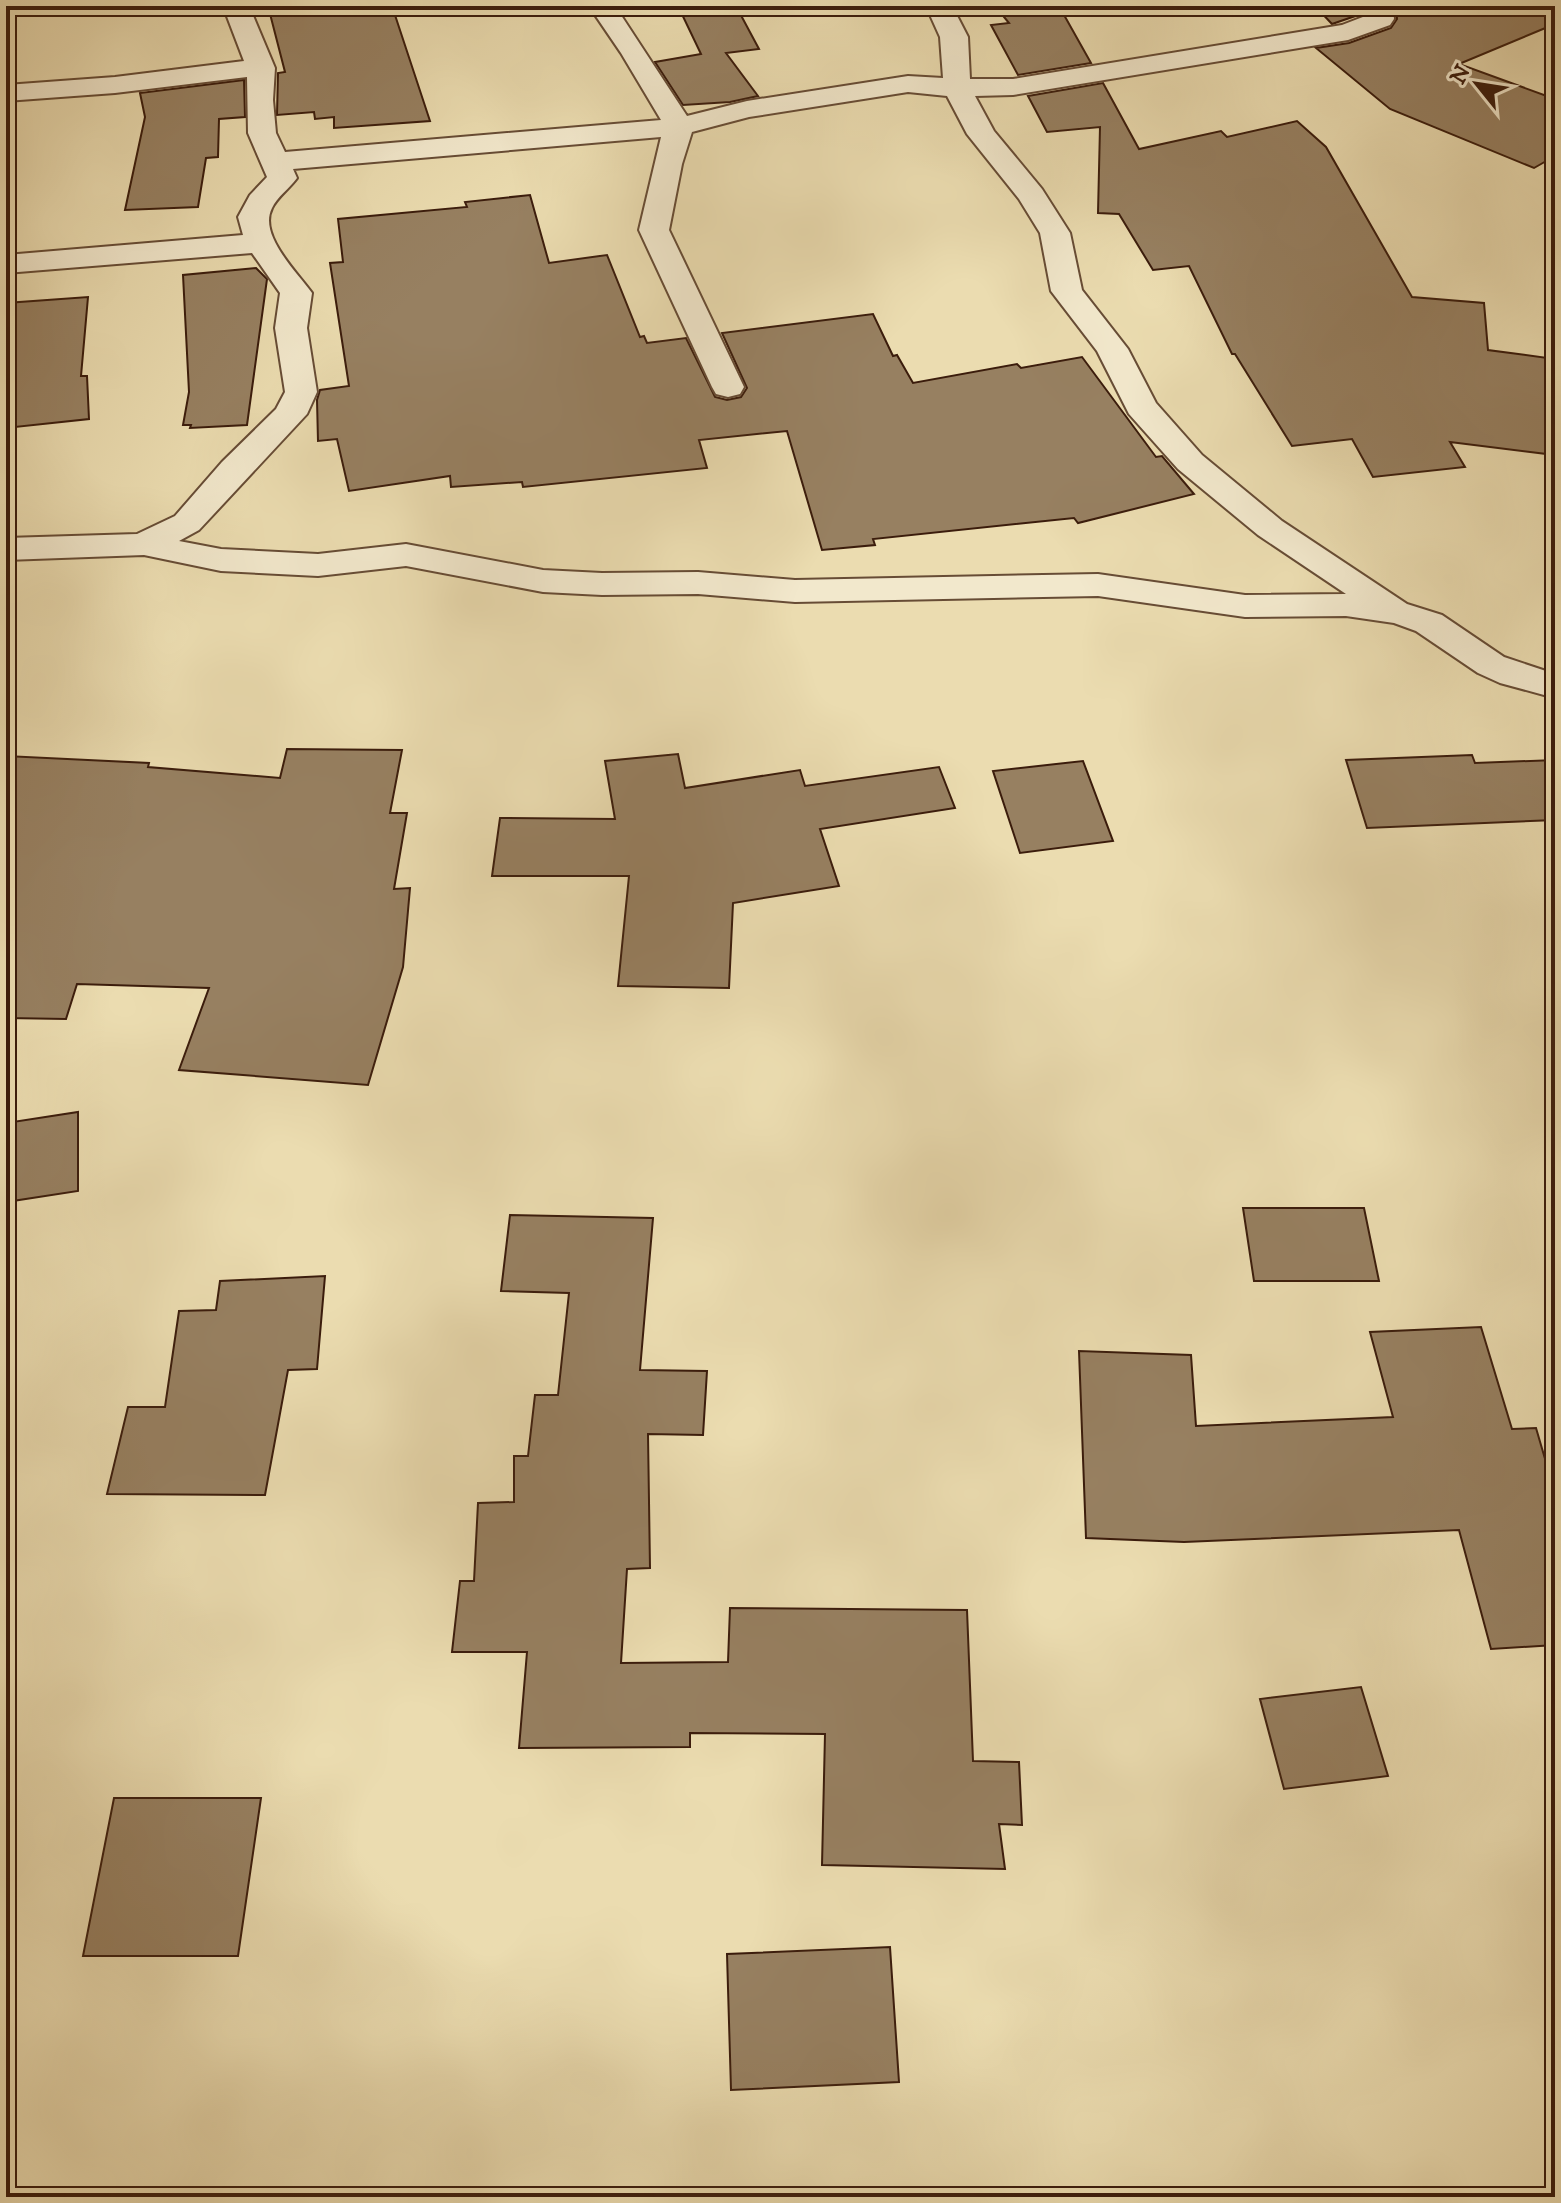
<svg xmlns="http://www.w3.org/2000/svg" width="1561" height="2203" font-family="'IM FELL DW Pica',serif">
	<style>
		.building { fill: #978061; stroke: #3b1c0c; stroke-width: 2 }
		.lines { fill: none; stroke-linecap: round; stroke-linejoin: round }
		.minor-casing { stroke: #674c35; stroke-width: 4 }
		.minor { fill: #f2e8cc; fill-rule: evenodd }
	</style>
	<rect width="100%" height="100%" fill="#ebdcb0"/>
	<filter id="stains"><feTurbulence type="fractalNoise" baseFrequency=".0025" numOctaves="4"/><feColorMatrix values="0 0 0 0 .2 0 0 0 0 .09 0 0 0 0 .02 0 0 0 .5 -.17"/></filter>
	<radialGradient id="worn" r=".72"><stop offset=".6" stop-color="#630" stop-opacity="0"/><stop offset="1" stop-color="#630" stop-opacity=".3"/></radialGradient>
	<path class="building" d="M268 6H392L430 121 334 128V117L315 119 314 112 277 115 278 73 285 72Z
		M678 6H736L759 49 726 53 758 96 730 102 683 105 655 62 701 54Z
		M995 6H1059L1091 63 1018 75 991 25 1009 23Z
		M1315 6H1362L1364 13 1332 24Z
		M1396 6H1555V24L1459 64 1555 99V156L1534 168 1390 109 1316 48 1349 43 1391 28 1397 19Z
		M244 80 245 117 219 119 218 157 206 158 198 207 125 210 145 117 140 93Z
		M1103 83 1139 149 1221 131 1227 137 1297 121 1326 147 1412 297 1484 303 1488 350 1555 359V455L1450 442 1465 467 1373 477 1352 439 1292 446 1235 354H1232L1189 266 1153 270 1119 214 1098 213 1100 127 1047 132 1028 96Z
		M530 195 549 263 607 255 640 337 644 336 647 343 686 338 715 397 727 400 741 397 747 388 722 333 873 314 893 356 897 355 913 383 1017 364 1021 368 1082 357 1156 457 1162 456 1194 494 1078 523 1074 518 873 539 875 545 822 550 787 431 699 440 707 468 523 487 522 482 451 487 450 476 349 491 337 439 318 441 317 400 320 390 349 386 330 263 343 262 338 219 467 207 465 202Z
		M256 268 267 279 247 425 190 428 191 425H183L189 392 183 275Z
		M88 297 81 376H87L89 419 6 428V303Z
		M287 749 402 750 390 813H407L394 889 410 888 403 967 368 1085 179 1070 209 988 77 984 66 1019 6 1018V756L149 763 148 767 280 778Z
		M678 754 685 788 800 770 805 786 939 767 955 808 820 829 839 886 733 903 729 988 618 986 629 876H492L500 818 615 819 605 761Z
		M1472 755 1475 763 1555 760V820L1367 828 1346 760Z
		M1083 761 1113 841 1020 853 993 771Z
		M78 1112V1191L6 1202V1123Z
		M1243 1208H1364L1379 1281H1254Z
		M510 1215 653 1218 640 1370 707 1371 703 1435 648 1434 650 1568 627 1569 621 1663 728 1662 730 1608 967 1610 973 1761 1019 1762 1022 1825 999 1824 1005 1869 822 1865 825 1734 690 1733V1747L519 1748 527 1652H452L460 1581H474L478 1503 514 1502V1456H528L535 1395H558L569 1293 501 1291Z
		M325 1276 317 1369 288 1370 265 1495 107 1494 128 1407H165L179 1311 216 1310 220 1281Z
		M1481 1327 1512 1429 1536 1428 1555 1493V1645L1491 1649 1459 1530 1184 1542 1086 1538 1079 1351 1191 1355 1196 1426 1393 1417 1370 1332Z
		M1361 1687 1388 1776 1284 1789 1260 1699Z
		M114 1798H261L238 1956H83Z
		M890 1947 899 2082 731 2090 727 1954Z"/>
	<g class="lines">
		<g class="minor-casing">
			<path id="minor" d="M223 6H249L275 68 273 100 276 133 285 152 661 120 621 53 589 6H615L687 116 747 101 908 76 943 78 940 37 926 6H952L968 37 970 79H1013L1342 25 1368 15 1365 6H1393L1394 19 1390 25 1348 40 1013 95 975 96 994 131 1042 189 1070 233 1082 290 1128 349 1156 403 1202 455 1282 521 1407 604 1442 615 1504 657 1555 674V698L1500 683 1478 673 1416 631 1394 623 1346 616 1245 617 1098 596 795 602 698 594 602 595 543 592 406 566 318 576 221 571 144 555 6 560V538L137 534 175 516 222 462 276 409 285 392 275 328 280 293 252 253 6 273V255L243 235 238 217 250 195 267 177 248 133 247 77 115 93 6 101V85L115 77 244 61ZM908 92 947 96 967 134 1019 199 1040 233 1051 291 1097 351 1129 414 1178 469 1258 535 1346 594 1245 595 1098 574 795 580 698 572 602 573 543 570 406 544 318 554 221 549 179 541 199 530 307 414 317 392 307 328 312 293C297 272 258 235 272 208 277 197 289 189 297 178L293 169 661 137 639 230 712 387 716 394 728 397 740 394 744 387 669 230 682 164 692 132 749 117Z"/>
		</g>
		<use href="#minor" class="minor"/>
	</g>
	<rect width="1561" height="2203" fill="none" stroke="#ebdcb0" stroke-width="32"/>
	<rect x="8" y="8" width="1545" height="2187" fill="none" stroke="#3b1c0c" stroke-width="4"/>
	<rect x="16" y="16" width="1529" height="2171" fill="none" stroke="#3b1c0c" stroke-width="2"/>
	<g transform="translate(1477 84) rotate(300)" stroke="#f2e8cc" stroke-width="6" paint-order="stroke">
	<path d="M0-6L14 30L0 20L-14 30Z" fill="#3b1c0c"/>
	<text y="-12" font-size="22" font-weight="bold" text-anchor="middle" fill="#3b1c0c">N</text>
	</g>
	<rect width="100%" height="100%" filter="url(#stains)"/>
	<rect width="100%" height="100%" fill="url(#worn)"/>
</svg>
